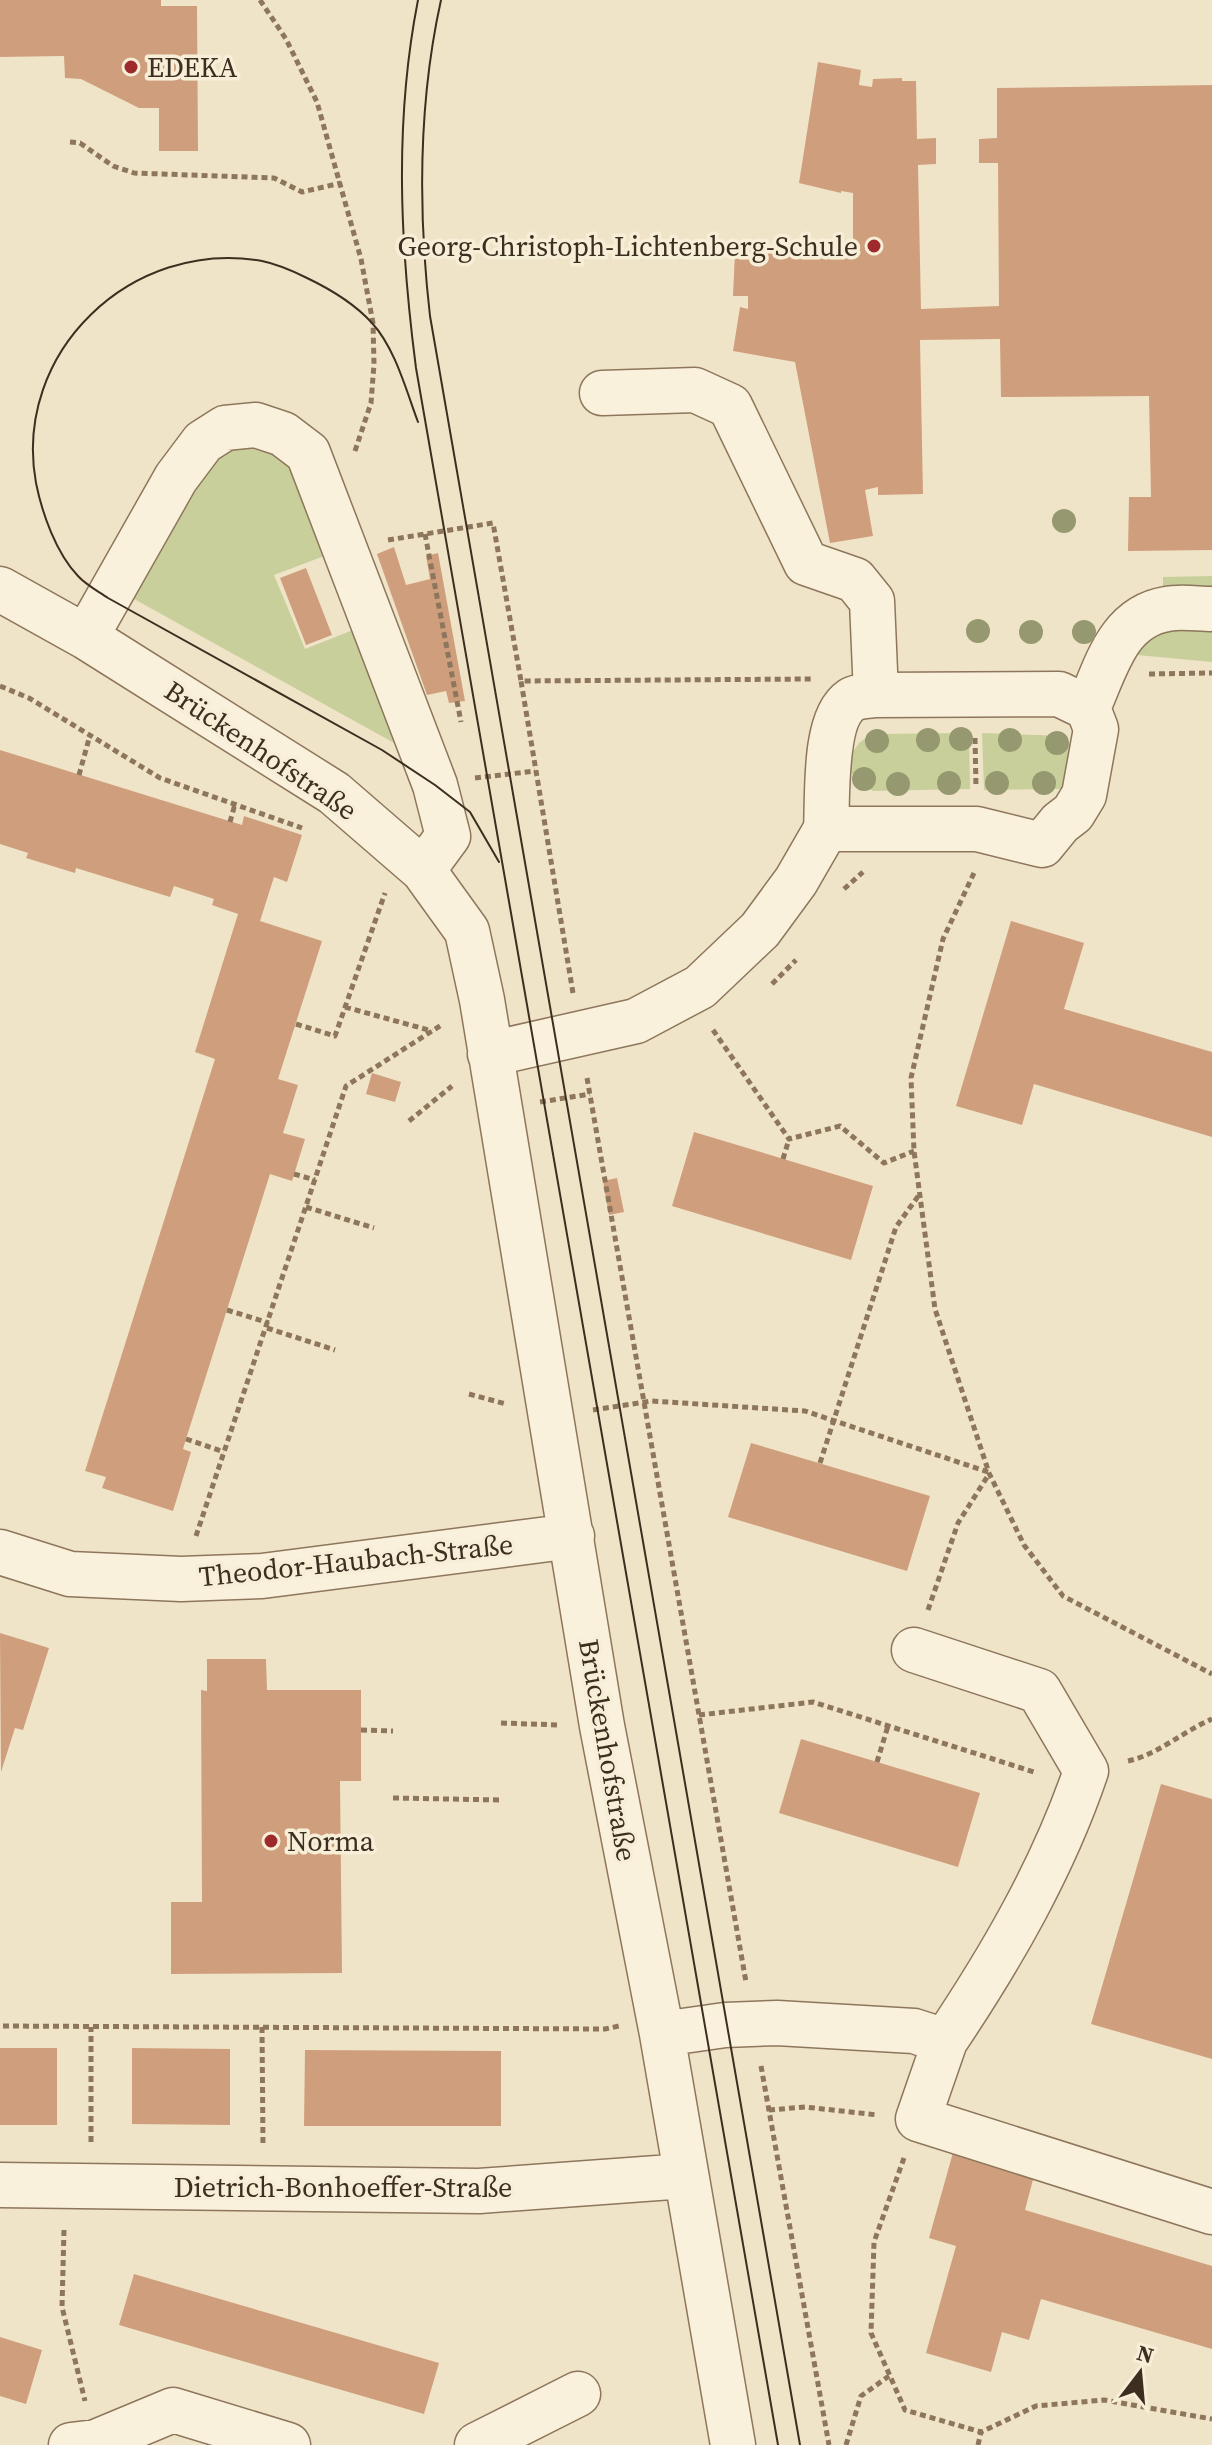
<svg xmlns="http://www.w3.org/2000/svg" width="1212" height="2445" font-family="'Source Serif 4',serif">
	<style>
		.green { fill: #c9cf9b }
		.building { fill: #cf9f7d }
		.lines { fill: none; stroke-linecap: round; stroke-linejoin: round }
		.minor-casing { stroke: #8d765c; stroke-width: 47 }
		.path { stroke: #8d765c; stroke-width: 5; stroke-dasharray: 6 4; stroke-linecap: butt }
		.minor { stroke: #faf1dc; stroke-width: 44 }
		.tram { stroke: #3d2e20; stroke-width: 2 }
		.tree { fill: #96986f }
		.poi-dot { fill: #9e2a2b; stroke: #f7eed8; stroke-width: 3 }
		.labels { text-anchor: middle; stroke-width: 7; stroke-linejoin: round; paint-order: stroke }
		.poi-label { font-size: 28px; fill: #3d2e20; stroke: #f7eed8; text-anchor: start }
		.street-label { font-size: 28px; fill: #3d2e20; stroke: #f7eed8 }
	</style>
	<rect width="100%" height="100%" fill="#f0e4c8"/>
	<path class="green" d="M240 442 272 447 300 475 327 555 274 575 305 649 358 628 405 749 134 599 212 462Z
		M1212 576V596H1163V577Z
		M1212 625V662L1137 655 1148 639 1159 631Z
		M969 733 970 789 873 791 859 783 850 771V756L859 743 871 734Z
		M982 733 1064 736C1077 757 1078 769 1062 789L984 790Z"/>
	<path class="building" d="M0 0H161V6H197L198 151H159V108H139L81 79 65 78 64 56 0 57Z
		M818 62 861 70 859 85 872 87 873 79 902 78V81H916L917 139 936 138V164L918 165 921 309 999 306 998 163H979V139L997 138V88L1212 85V550L1128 551 1129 497H1151L1149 396 1001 397 1000 339 920 340 923 494 878 495V487L865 490 873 536 830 543 795 362 733 351 740 307 748 309V296H733L735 252 853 251V193L841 191V193L799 183Z
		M394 547 406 585 430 579 426 556 438 553 465 701 449 703 446 691 427 695 377 554Z
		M306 568 332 635 306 645 280 578Z
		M0 750 242 825 244 816 302 835 287 882 274 877 260 921 322 941 278 1079 298 1085 283 1133 305 1139 292 1181 270 1174 186 1439 183 1449 191 1452 173 1511 102 1488 106 1477 85 1471 215 1059 195 1052 238 914 212 905 214 899 174 886 170 897 76 868 75 873 26 858 28 853 0 844Z
		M1011 921 1084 943 1064 1009 1212 1052V1137L1034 1084 1022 1125 956 1106Z
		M372 1073 401 1082 395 1102 366 1094Z
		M694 1132 873 1186 851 1260 672 1206Z
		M617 1178 624 1212 609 1215 603 1181Z
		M751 1443 930 1496 907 1571 728 1517Z
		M0 1633 49 1648 23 1730 15 1728 1 1772Z
		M207 1659H266L267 1690H361V1781H340L342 1973 171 1974V1902H202L201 1690 207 1691Z
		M801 1739 980 1793 958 1867 779 1813Z
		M1161 1784 1212 1799V2059L1091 2024Z
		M0 2048H57V2125H0Z
		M132 2048 230 2049V2125L132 2124Z
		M305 2050 501 2051V2126H304Z
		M954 2149 1035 2172 1025 2210 1212 2266V2349L1041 2299 1029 2340 1002 2332 991 2372 926 2353 956 2246 929 2238Z
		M134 2274 439 2363 424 2414 119 2325Z
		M0 2337 42 2350 26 2404 0 2396Z"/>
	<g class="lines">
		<g class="minor-casing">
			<path id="minor" d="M602 393 695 390 730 406 806 563 855 580 872 601 876 695
				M0 589 86 637 334 793 423 870 467 931 482 1000 602 1726 662 2034 733 2445
				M86 637 176 478 203 442 225 428 256 425 283 434 308 453 435 785 448 836 423 870
				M1088 708C1106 668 1117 617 1167 609 1181 606 1198 609 1212 609
				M490 1054 636 1021 700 987 760 930 796 881 826 829H977L1042 845 1060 823 1073 813 1084 795 1096 729 1088 708 1059 694 876 695C869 696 857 696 851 700 823 719 828 797 826 829
				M0 1552 70 1574 181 1579 262 1576 572 1536
				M662 2034 725 2025 777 2023 914 2031 945 2041C1002 1956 1053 1868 1086 1771L1039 1691 914 1650
				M945 2041 918 2119 1212 2212
				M0 2185 479 2191 685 2176
				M71 2445 96 2442 173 2410 288 2445
				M477 2445 578 2394"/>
		</g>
		<path class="path" d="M260 0 286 39 317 102 361 259 373 323 374 364 371 403 355 451
			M70 142 80 143 113 166 134 173 274 178 302 192 341 183
			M425 534 461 722
			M388 540 493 523 521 681
			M1149 674 1212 673
			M0 686 29 698 160 778 302 828
			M975 738 976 788
			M79 775 90 735
			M475 778 535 771
			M230 822 235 804
			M974 873 943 939 911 1078 914 1151 935 1309 989 1473 1024 1545 1063 1596 1212 1674
			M844 889 863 872
			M772 984 796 960
			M573 993 521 681 811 679
			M345 1007 432 1031
			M296 1024 335 1036 385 893
			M713 1030 789 1139 840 1126 884 1163 914 1151
			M587 1078 746 1982
			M540 1102 590 1094
			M409 1121 452 1086
			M783 1159 789 1139
			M294 1174 315 1180
			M306 1207 374 1228
			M227 1310 269 1323
			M267 1328 335 1350
			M469 1394 506 1404
			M593 1410 652 1401 805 1411 988 1472
			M186 1439 224 1452
			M820 1463 896 1227 919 1195
			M196 1536 346 1086 443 1024
			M928 1610 958 1523 989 1474
			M699 1715 813 1702 1034 1772
			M501 1723 560 1725
			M361 1730 393 1731
			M1128 1761C1159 1754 1182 1732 1212 1719
			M877 1762 888 1726
			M393 1798 501 1800
			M3 2026 605 2029 619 2026
			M262 2027 263 2146
			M761 2066 829 2445
			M769 2110 805 2107 878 2115
			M91 2142V2027
			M904 2158 874 2242 871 2333 905 2410 981 2432 1036 2406 1104 2400 1212 2419
			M64 2230 62 2307 85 2401
			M846 2445 861 2396 889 2376
			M978 2445 981 2432"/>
		<use href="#minor" class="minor"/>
		<path class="tram" d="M418 0C394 122 400 245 416 368L778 2445
			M441 0C418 104 418 211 430 316L800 2445
			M418 422C406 390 395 348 372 323 354 303 330 289 307 278 293 271 277 264 262 261 132 238 12 352 36 483 42 513 56 553 78 576 86 585 98 591 108 598L382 750 435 785 470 812 499 862"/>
	</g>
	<g class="tree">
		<circle cx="1064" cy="521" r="12"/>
		<circle cx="978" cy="631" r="12"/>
		<circle cx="1031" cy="632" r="12"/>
		<circle cx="1084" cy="632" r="12"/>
		<circle cx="961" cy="739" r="12"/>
		<circle cx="928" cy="740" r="12"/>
		<circle cx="1010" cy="740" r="12"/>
		<circle cx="877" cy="741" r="12"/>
		<circle cx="1057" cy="743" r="12"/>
		<circle cx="864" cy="779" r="12"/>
		<circle cx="949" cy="783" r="12"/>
		<circle cx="997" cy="783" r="12"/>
		<circle cx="1044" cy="783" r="12"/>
		<circle cx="898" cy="784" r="12"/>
	</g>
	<g class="poi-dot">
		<circle cx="131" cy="67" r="8"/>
		<circle cx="874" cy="246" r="8"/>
		<circle cx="271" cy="1841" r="8"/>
	</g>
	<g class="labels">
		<g class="poi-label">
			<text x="147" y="77">EDEKA</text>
			<text x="858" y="256" text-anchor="end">Georg-Christoph-Lichtenberg-Schule</text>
			<text x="287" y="1851">Norma</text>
		</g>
		<g class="street-label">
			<text transform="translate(261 750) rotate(34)" y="10">Brückenhofstraße</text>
			<text transform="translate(356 1560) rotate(-6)" y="10">Theodor-Haubach-Straße</text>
			<text transform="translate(608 1750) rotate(80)" y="10">Brückenhofstraße</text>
			<text x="343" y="2197">Dietrich-Bonhoeffer-Straße</text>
		</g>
	</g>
	<g transform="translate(1140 2373) rotate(16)" stroke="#f7eed8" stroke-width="6" paint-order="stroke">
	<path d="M0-6L14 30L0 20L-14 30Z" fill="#3d2e20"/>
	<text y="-12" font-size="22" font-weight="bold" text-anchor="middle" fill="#3d2e20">N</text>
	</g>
</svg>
